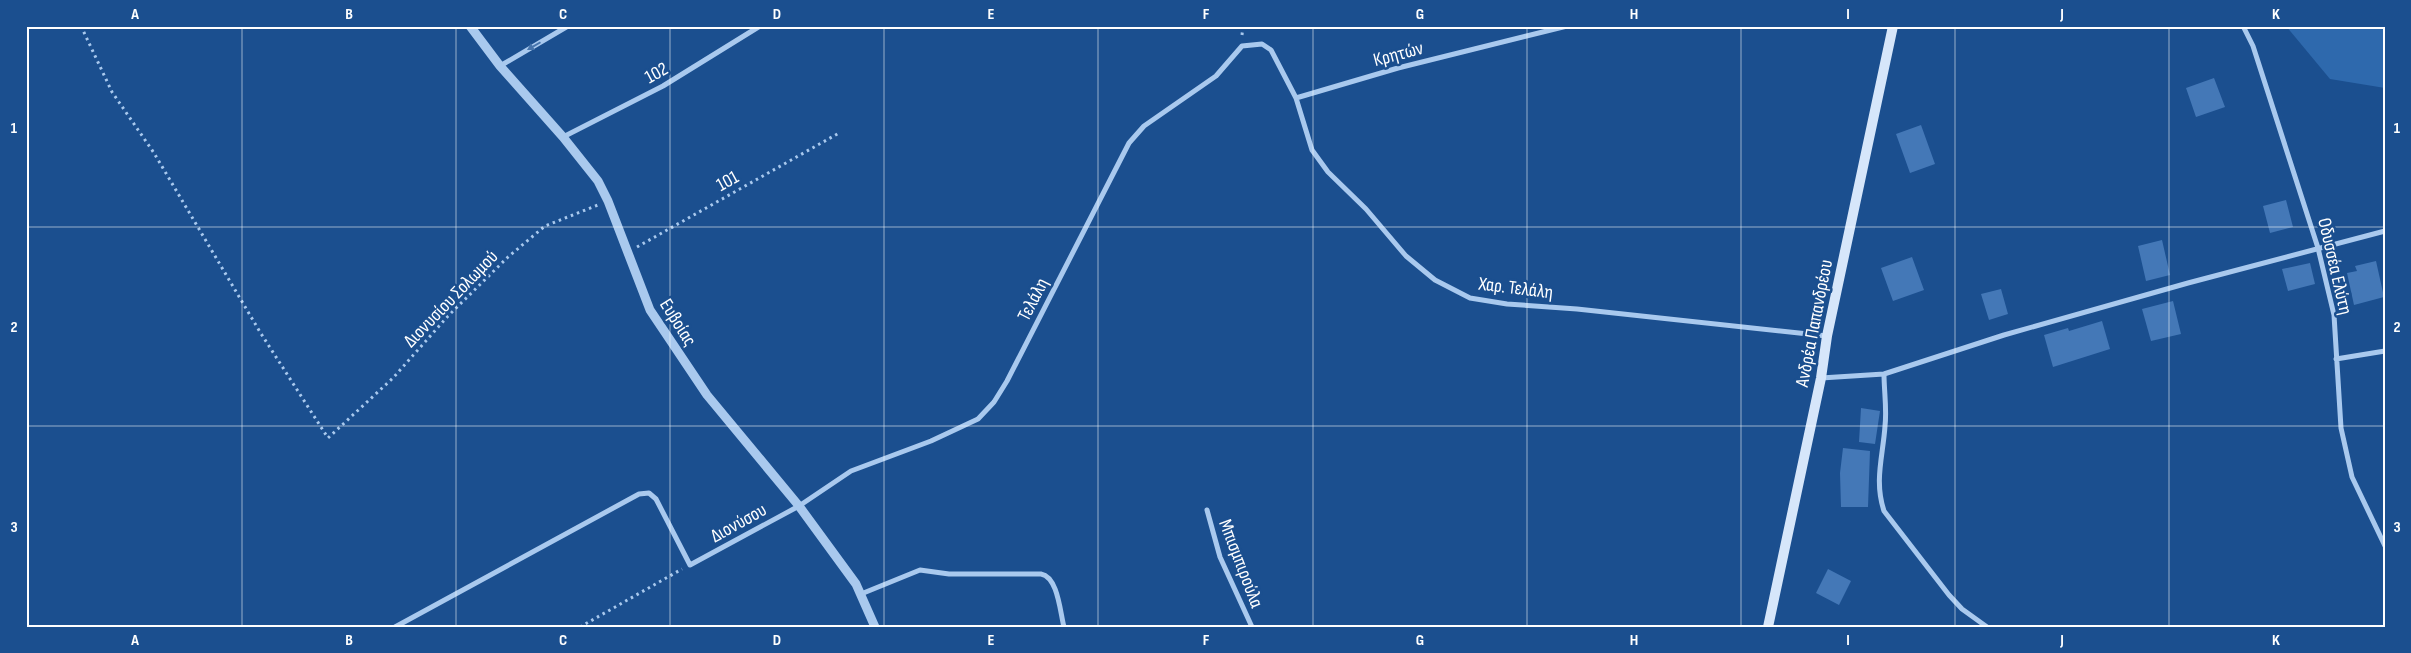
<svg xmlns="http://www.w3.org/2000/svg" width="2411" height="653" font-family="'Sofia Sans Condensed',sans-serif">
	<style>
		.green { fill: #2e69ad }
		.building { fill: #4478b7 }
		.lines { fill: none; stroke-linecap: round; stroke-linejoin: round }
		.path { stroke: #a9c9ee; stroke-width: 3; stroke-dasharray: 2.5 4; stroke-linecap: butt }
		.minor { stroke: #a9c9ee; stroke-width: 5 }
		.tertiary { stroke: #a9c9ee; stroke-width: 9 }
		.secondary { stroke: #d6e6fa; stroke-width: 10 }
		.oneway { fill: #4674ac }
		.grid { fill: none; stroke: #fff; stroke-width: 1; stroke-opacity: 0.55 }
		.labels { text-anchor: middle; stroke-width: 5; stroke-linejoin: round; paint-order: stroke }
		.street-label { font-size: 19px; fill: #fff; stroke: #1b4f8f }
		.neatline { fill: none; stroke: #fff; stroke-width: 2 }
		.grid-label { font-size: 16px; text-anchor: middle; font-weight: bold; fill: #fff }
	</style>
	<rect width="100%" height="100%" fill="#1b4f8f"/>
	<path class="green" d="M2286 26H2385V88L2330 79Z"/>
	<path class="building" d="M2214 78 2225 107 2196 117 2186 88Z
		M1921 125 1935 164 1910 173 1896 134Z
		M2286 200 2293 227 2270 233 2263 206Z
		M2162 240 2170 275 2146 281 2138 246Z
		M1912 257 1924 290 1893 301 1881 268Z
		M2376 261 2384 297 2354 305 2347 273 2357 271 2355 266Z
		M2310 263 2315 284 2288 291 2282 269Z
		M2001 289 2008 314 1989 320 1981 294Z
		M2173 301 2181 334 2151 341 2142 309Z
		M2102 321 2110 349 2053 367 2044 335 2068 328 2069 331Z
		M1861 408 1880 411 1875 444 1859 442Z
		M1843 448 1870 451 1868 507H1841L1840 473Z
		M1828 569 1851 581 1839 605 1816 593Z"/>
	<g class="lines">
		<path class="path" d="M81 26 112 92 154 153 260 332 328 438 393 378 448 316 508 257 545 226 598 205
			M1242 35 1243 26
			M637 247 839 133
			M580 627 682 569"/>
		<path class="minor" d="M2243 26 2253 46 2318 248 2334 315 2341 428 2352 477 2385 546
			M500 66 568 26
			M1296 98 1398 68 1567 26
			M563 137 663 86 760 26
			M2336 359 2385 351
			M1884 374C1884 391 1887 409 1885 426 1883 456 1874 481 1884 511L1949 595 1962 609 1987 627
			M1821 378 1884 374 2004 335 2188 283 2385 231
			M1207 510 1220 557 1252 627
			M861 594 920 570 949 574H1041C1058 577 1060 612 1064 627
			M395 627 639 494 649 493 656 499 690 565 799 506 851 471 931 441 978 419 994 402 1007 381 1129 143 1144 126 1216 76 1242 46 1262 44 1271 50 1296 98 1312 150 1328 172 1366 209 1406 256 1435 280 1470 298 1507 304 1577 309 1827 336"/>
		<path class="tertiary" d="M470 26 500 66 563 137 598 181 608 201 650 310 707 395 799 506 856 584 875 627"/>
		<path class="secondary" d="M1768 627 1821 378 1827 336 1893 26"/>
	</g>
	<defs><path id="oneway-solid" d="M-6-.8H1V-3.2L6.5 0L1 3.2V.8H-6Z" transform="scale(1.25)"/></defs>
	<use class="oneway" href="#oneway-solid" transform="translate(534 46) rotate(150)"/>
	<path class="grid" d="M242 26V627M456 26V627M670 26V627M884 26V627M1098 26V627M1313 26V627M1527 26V627M1741 26V627M1955 26V627M2169 26V627M26 227H2385M26 426H2385"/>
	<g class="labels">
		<g class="street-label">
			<text transform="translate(1398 53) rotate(-15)" y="7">Κρητών</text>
			<text transform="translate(656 72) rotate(-29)" y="7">102</text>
			<text transform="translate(727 180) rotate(-29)" y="7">101</text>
			<text transform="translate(2336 266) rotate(77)" y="7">Οδυσσέα Ελύτη</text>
			<text transform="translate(1516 287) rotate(7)" y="7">Χαρ. Τελάλη</text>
			<text transform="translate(450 298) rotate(-46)" y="7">Διονυσίου Σολωμού</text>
			<text transform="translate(1032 299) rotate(-63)" y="7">Τελάλη</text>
			<text transform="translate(679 322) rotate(58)" y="7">Ευβοίας</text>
			<text transform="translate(1813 323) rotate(-79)" y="7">Ανδρέα Παπανδρέου</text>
			<text transform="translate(738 522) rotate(-29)" y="7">Διονύσου</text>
			<text transform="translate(1242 563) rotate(69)" y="7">Μπισμπιρούλα</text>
		</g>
	</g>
	<rect width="2411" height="653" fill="none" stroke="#1b4f8f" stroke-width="55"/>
	<rect x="28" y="28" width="2356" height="598" class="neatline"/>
	<g class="grid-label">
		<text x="135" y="19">A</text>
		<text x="349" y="19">B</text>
		<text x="563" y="19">C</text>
		<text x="777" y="19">D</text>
		<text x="991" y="19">E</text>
		<text x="1206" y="19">F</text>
		<text x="1420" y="19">G</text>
		<text x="1634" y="19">H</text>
		<text x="1848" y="19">I</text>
		<text x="2062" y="19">J</text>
		<text x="2276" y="19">K</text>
		<text x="14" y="133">1</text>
		<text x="2397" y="133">1</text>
		<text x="14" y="332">2</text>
		<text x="2397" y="332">2</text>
		<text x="14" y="532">3</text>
		<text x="2397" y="532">3</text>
		<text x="135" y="645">A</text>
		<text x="349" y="645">B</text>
		<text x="563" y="645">C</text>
		<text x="777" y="645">D</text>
		<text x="991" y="645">E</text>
		<text x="1206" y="645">F</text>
		<text x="1420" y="645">G</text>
		<text x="1634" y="645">H</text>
		<text x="1848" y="645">I</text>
		<text x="2062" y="645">J</text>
		<text x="2276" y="645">K</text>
	</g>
</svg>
